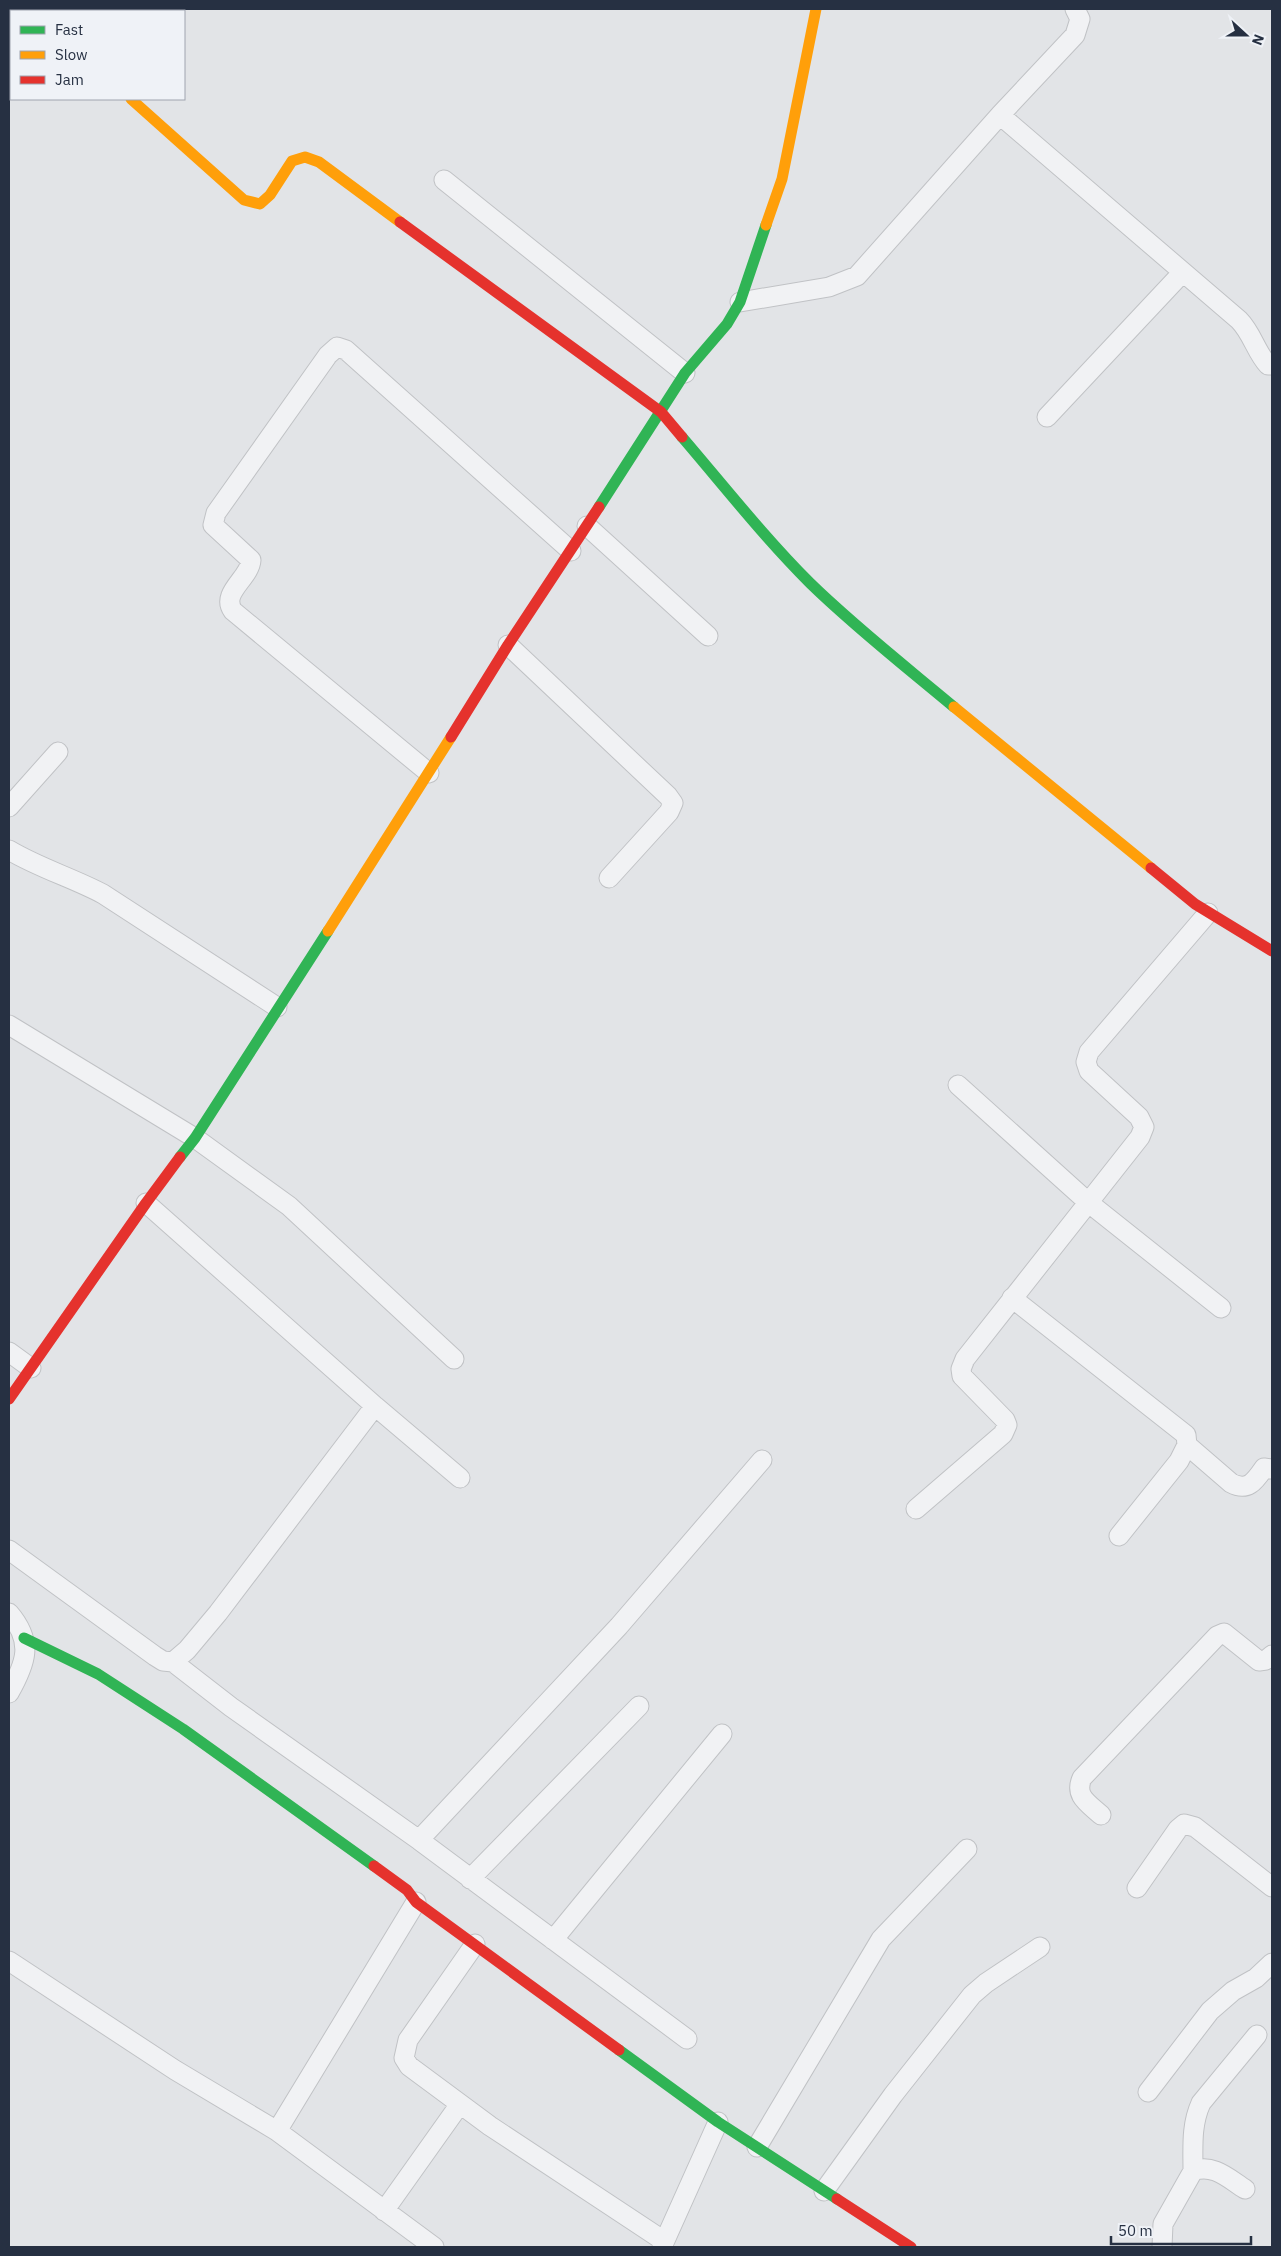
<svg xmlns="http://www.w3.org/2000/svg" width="1281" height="2256" font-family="'IBM Plex Sans',sans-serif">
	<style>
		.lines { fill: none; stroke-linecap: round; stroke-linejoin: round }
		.street-casing { stroke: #c0c2c5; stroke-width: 21 }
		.street { stroke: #f1f2f4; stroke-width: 19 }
		.fast { stroke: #30b455; stroke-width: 11 }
		.slow { stroke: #ff9f0a; stroke-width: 11 }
		.jam { stroke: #e5322d; stroke-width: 11 }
	</style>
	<rect width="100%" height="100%" fill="#e2e4e7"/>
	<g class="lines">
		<g class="street-casing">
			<path id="street" d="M1000 115 1239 320C1252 333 1256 352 1268 365H1272
				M444 180 685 373
				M740 302 829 287 857 276 1000 115 1075 35 1080 19 1075 9
				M1047 417 1183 272
				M587 526 708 636
				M508 645 668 796 673 803 669 812 609 878
				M429 773 233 611C220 593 250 578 251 560L213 525 216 513 328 355 337 347 346 350 571 551
				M9 807 58 752
				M9 850C39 868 73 878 103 894L277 1007
				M9 1025 195 1138 289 1206 454 1359
				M958 1085 1089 1203 1221 1308
				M146 1203 375 1406 460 1478
				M1012 1298 1186 1435 1187 1445 1179 1461 1119 1536
				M9 1352 31 1368
				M1187 1445 1231 1483C1248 1492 1255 1481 1264 1468L1272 1469
				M916 1509 1003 1434 1007 1425 1005 1420 962 1376 961 1369 965 1359 1140 1137 1144 1127 1139 1117 1089 1071 1086 1062 1089 1052 1208 913
				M9 1550 155 1656 163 1661 173 1662 187 1650 218 1613 375 1406
				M9 1613C34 1642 26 1663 9 1693
				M173 1662 231 1707 419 1840 687 2039
				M1101 1815C1088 1803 1074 1796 1082 1778L1217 1636 1224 1633 1259 1661 1266 1660 1272 1655
				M419 1840 619 1626 762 1460
				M470 1879 639 1706
				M1137 1888 1178 1829 1184 1824 1195 1827 1272 1887
				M553 1940 722 1734
				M475 1944 408 2040 404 2058 409 2066 490 2126 664 2241
				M9 1961 175 2070 277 2131 434 2247
				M1148 2092 1210 2011 1233 1991 1256 1978 1272 1963
				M277 2131 416 1902
				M757 2147 881 1939 967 1849
				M1193 2171C1193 2147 1191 2125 1201 2103L1257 2035
				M824 2191 893 2095 972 1995 986 1983 1040 1947
				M384 2211 460 2104
				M662 2247 718 2122
				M1162 2247 1163 2224 1193 2171C1213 2163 1229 2179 1245 2189"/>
		</g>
		<use href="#street" class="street"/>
		<path class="fast" d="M682 437C724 486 764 537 810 583 855 627 905 666 954 707
			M599 507 685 373 727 324 740 302 766 225
			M180 1157 195 1138 328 931
			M24 1638 98 1674 183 1729 374 1866
			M619 2050 718 2122 837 2199"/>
		<path class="slow" d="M131 99 244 200 260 204 270 195 292 161 305 157 319 162 400 222
			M766 225 782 179 816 9
			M954 707 1151 868
			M328 931 451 737"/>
		<path class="jam" d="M400 222 661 412 682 437
			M451 737 508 645 599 507
			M1151 868 1195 904 1272 951
			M9 1399 146 1203 180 1157
			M374 1866 407 1890 416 1902 619 2050
			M837 2199 911 2247"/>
	</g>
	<rect width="1281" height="2256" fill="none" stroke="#263042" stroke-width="20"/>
	<rect x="10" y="10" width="175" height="90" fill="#eff2f7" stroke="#9fa4af"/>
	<rect x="20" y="26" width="25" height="8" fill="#30b455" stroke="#9fa4af"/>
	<text x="55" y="35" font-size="15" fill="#263042">Fast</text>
	<rect x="20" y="51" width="25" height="8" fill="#ff9f0a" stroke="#9fa4af"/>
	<text x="55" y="60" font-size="15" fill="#263042">Slow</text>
	<rect x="20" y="76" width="25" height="8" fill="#e5322d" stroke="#9fa4af"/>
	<text x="55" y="85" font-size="15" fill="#263042">Jam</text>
	<g transform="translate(1246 35) rotate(111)" stroke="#eff2f7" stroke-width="4" paint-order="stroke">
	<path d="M0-4L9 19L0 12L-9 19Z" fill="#263042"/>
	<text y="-8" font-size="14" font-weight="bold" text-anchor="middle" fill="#263042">N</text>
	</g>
	<path d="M1111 2236v8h140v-8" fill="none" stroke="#263042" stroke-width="2.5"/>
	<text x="1118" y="2236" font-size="15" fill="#263042" stroke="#eff2f7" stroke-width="4" paint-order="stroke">50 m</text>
</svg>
